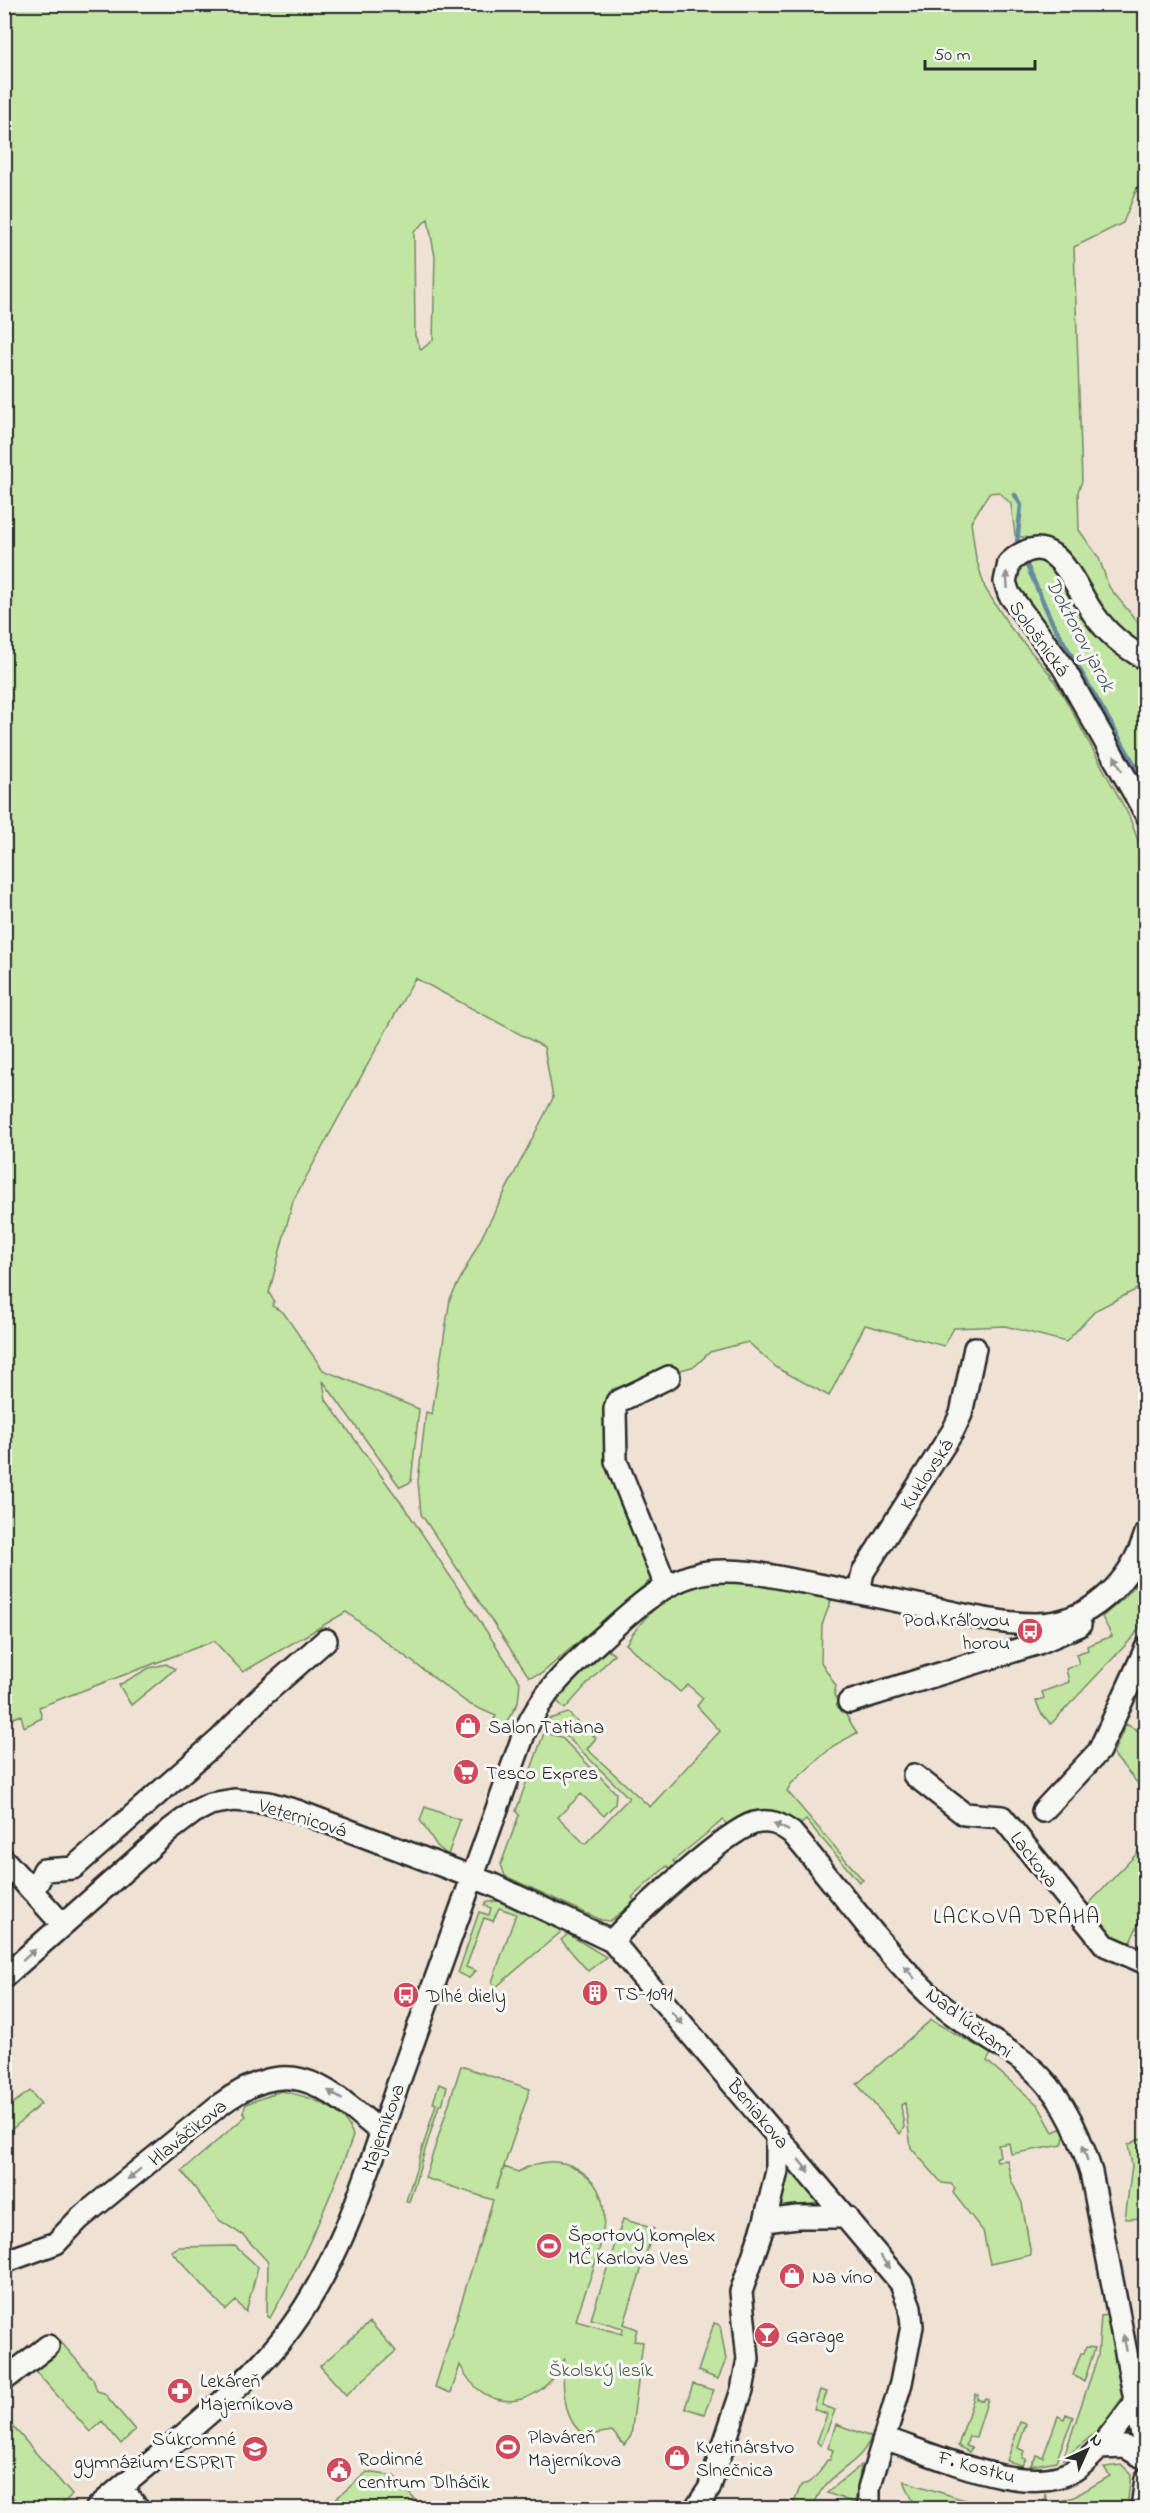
<svg xmlns="http://www.w3.org/2000/svg" width="1150" height="2513" font-family="'Indie Flower',sans-serif">
	<style>
		.green { fill: #c1e6a1; stroke: #768866; stroke-width: 1.5; fill-rule: evenodd }
		.lines { fill: none; stroke-linecap: round; stroke-linejoin: round }
		.stream { stroke: #668aa0; stroke-width: 4.5 }
		.minor-casing { stroke: #2b2b2b; stroke-width: 26 }
		.minor { stroke: #f6f6f2; stroke-width: 21 }
		.oneway { fill: #90908e }
		.labels { text-anchor: middle; stroke-width: 6; stroke-linejoin: round; paint-order: stroke }
		.street-label { font-size: 20px; fill: #2b2b2b; stroke: #f6f6f2 }
		.poi-label { font-size: 20px; fill: #2b2b2b; stroke: #f6f6f2; text-anchor: start }
		.park-label { font-size: 20px; fill: #505a48; stroke: #f6f6f2 }
		.water-label { font-size: 21px; font-style: italic; fill: #495b66; stroke: #f6f6f2 }
		.neighbourhood-label { font-size: 21px; letter-spacing: 1.5px; fill: #2b2b2b; stroke: #f6f6f2 }
	</style>
	<rect width="100%" height="100%" fill="#efe2d5"/>
	<filter id="ink" filterUnits="userSpaceOnUse"><feTurbulence type="fractalNoise" baseFrequency=".0167" numOctaves="2"/><feDisplacementMap in="SourceGraphic" scale="12" xChannelSelector="R" yChannelSelector="G"/><feConvolveMatrix kernelMatrix="1 2 1 2 8 2 1 2 1" color-interpolation-filters="sRGB"/></filter>
	<g filter="url(#ink)">
		<path class="green" d="M5 5H1145V177L1141 178 1123 223 1074 247 1082 481 1078 492 1079 530 1099 558 1109 587 1145 631V646C1125 634 1108 617 1096 597 1084 579 1076 552 1055 542 1042 535 1028 541 1015 535L1011 504 999 492 989 493 971 522 976 558 985 588 1010 627 1050 674 1063 695 1129 816 1144 857 1145 1285 1096 1310 1066 1342 1005 1326 954 1328 944 1346 865 1325 829 1396 777 1368 748 1342 710 1352 695 1366 612 1389 611 1462 656 1575 541 1674 529 1677 421 1514 418 1481 426 1412 432 1414 450 1299 553 1098 544 1047 415 978 293 1201 269 1293 274 1301 272 1306 283 1312 323 1370 419 1409 411 1482 400 1487 323 1381 326 1400 407 1511 520 1682 518 1703 499 1734 489 1728 496 1716 469 1704 346 1612 243 1672 214 1641 39 1707 42 1718 24 1727 21 1715 5 1721ZM428 219 435 257 433 340 421 350 415 336 414 232Z
			M1032 558 1046 560 1130 661 1145 670V794C1124 752 1104 708 1077 669 1062 647 1020 606 1015 583 1013 570 1024 564 1032 558Z
			M1145 1574V1618L1134 1636 1051 1724 1041 1713 1036 1701 1044 1698 1042 1692 1069 1682 1066 1669 1079 1664 1076 1654 1088 1650 1087 1646 1112 1636 1102 1617 1124 1598Z
			M718 1582 773 1586 832 1598 822 1625 821 1662 836 1686 834 1695 857 1733 833 1746 791 1784 787 1791 863 1880 859 1882 806 1820 797 1827 730 1828 723 1820 673 1861 680 1870 675 1873 667 1866 632 1897 635 1901 610 1921 601 1920 505 1876 501 1864 519 1815 516 1811 544 1733 561 1737 616 1793 615 1804 604 1816 581 1794 558 1817 585 1844 629 1798 549 1719 568 1713 596 1738 587 1749 650 1807 720 1731 697 1706 703 1698 688 1685 680 1692 626 1644C647 1610 676 1585 718 1582Z
			M604 1648 614 1654 565 1709 552 1696Z
			M166 1664 175 1669 131 1705 119 1685 149 1668Z
			M1126 1724 1145 1735V1792L1113 1754Z
			M425 1807 460 1820 448 1855 437 1846 420 1820Z
			M1145 1845V1921L1140 1920 1127 1949 1119 1948 1083 1910Z
			M498 1901 562 1931 496 1987 492 1982 516 1914 499 1908 493 1921 484 1918 466 1967 476 1971 469 1978 458 1973 479 1912 489 1915 491 1908 484 1905 487 1902Z
			M568 1934 606 1957 588 1971 561 1940Z
			M931 2020 991 2054 987 2061 1038 2105 1053 2132 1062 2128 1065 2134 1062 2145 1011 2154 1009 2143 998 2145 1000 2156 996 2158 997 2161 1007 2160 1011 2180 1022 2203 1031 2255 990 2264 983 2231 953 2193 955 2188 951 2184 942 2183 911 2148 905 2103 901 2105 904 2127 900 2134 857 2084Z
			M461 2066 530 2089 496 2190 504 2167 518 2172C537 2161 557 2158 576 2168 633 2199 587 2276 576 2321L622 2334 623 2328 591 2319 623 2219 654 2229 624 2324 637 2329 634 2341 643 2342 631 2436 624 2445 612 2431C605 2432 594 2435 588 2434 562 2429 561 2377 565 2358 543 2408 486 2419 460 2365L451 2393 435 2387 493 2200 425 2178Z
			M439 2084 447 2087 442 2105H439L409 2202 406 2201 436 2104 433 2103Z
			M30 2091 41 2104 5 2135V2109Z
			M281 2091C307 2096 346 2107 353 2136 330 2200 304 2259 270 2318L267 2316 268 2262 244 2236 219 2220 182 2171 246 2116 243 2112 246 2104Z
			M1145 2136V2218L1125 2219 1132 2165 1128 2145Z
			M789 2160 826 2202 775 2208 784 2185Z
			M235 2246 258 2267 246 2312 236 2301 226 2310 171 2251 179 2247Z
			M1107 2315 1122 2398 1100 2429 1063 2459 1098 2356 1101 2316Z
			M370 2322 396 2351 346 2395 320 2366Z
			M714 2323 720 2325 726 2360 718 2379 698 2371Z
			M60 2341 93 2379 97 2391 104 2393 135 2430 121 2444 102 2421 90 2432 30 2365Z
			M1086 2347 1095 2348 1084 2382 1073 2375 1081 2353H1084Z
			M693 2384 714 2390 704 2414 685 2408Z
			M820 2390 827 2392 822 2405 835 2410 821 2446 817 2442 827 2414 814 2409Z
			M975 2394 978 2395 977 2399 983 2401 985 2398 988 2399 976 2437 969 2436 966 2446 972 2448 969 2452 958 2446Z
			M1066 2414 1073 2417 1056 2461 1030 2466 1037 2455 1043 2457 1058 2416 1064 2419Z
			M5 2417 72 2495 57 2508H22L5 2488Z
			M1020 2422 1026 2424 1018 2448 1024 2451 1022 2458 1026 2459 1022 2465 1007 2461Z
			M836 2424 871 2437C860 2468 824 2471 813 2508H792L801 2485 808 2483 817 2476 827 2460H830L833 2450 828 2448Z
			M861 2465 855 2503 827 2493Z
			M1122 2465 1131 2474 1127 2508H1043L1045 2494 1048 2505 1074 2497 1110 2476 1104 2467Z
			M367 2472 394 2476 422 2508H325Z
			M904 2481 971 2502 969 2508H916Z"/>
		<g class="lines">
			<path class="stream" d="M1015 495 1021 505 1017 543
				M1025 561 1052 622 1146 784"/>
			<g class="minor-casing">
				<path id="minor" d="M1146 659C1125 648 1106 632 1093 613 1073 585 1054 521 1009 563L1005 582 1009 594 1063 667 1146 814
					M666 1586 616 1461 615 1409 617 1402 669 1377
					M859 1592 863 1572 953 1431 961 1414 975 1348
					M849 1702 1036 1644 1080 1625
					M914 1775 964 1814 1002 1817 1105 1945 1146 1963
					M1043 1811 1099 1751 1146 1648
					M4 1860 33 1892
					M63 1925 33 1892 44 1870 73 1868 219 1740 261 1697 326 1640
					M612 1941C635 1915 725 1832 754 1823 770 1819 780 1824 792 1833 838 1887 880 1947 931 1996 956 2020 987 2036 1016 2056 1057 2084 1077 2126 1091 2172L1146 2456
					M4 1977 170 1830 194 1812 210 1804 234 1800 269 1803 297 1811 491 1884 612 1941 901 2283 910 2307 912 2326 901 2383 869 2488V2508
					M765 2221 797 2217H847
					M4 2262 56 2243 79 2219 218 2106C290 2053 321 2082 381 2132
					M4 2380 48 2346
					M884 2438C933 2454 1033 2502 1079 2467 1102 2449 1119 2423 1137 2401
					M1099 2448 1125 2447 1146 2459
					M120 2488 138 2508
					M97 2508C159 2453 242 2394 290 2329 346 2253 372 2157 403 2070 443 1957 485 1844 525 1731 543 1692 567 1670 599 1641 630 1612 665 1578 708 1572 740 1568 772 1576 803 1582 846 1590 889 1599 932 1608 965 1615 1001 1624 1035 1624 1090 1624 1131 1582 1146 1533
					M696 2508 709 2489 742 2390 748 2359 741 2292 765 2221 777 2171V2134
					M1142 2508 1146 2479"/>
			</g>
			<use href="#minor" class="minor"/>
		</g>
		<defs><path id="oneway-solid" d="M-6-.8H1V-3.2L6.5 0L1 3.2V.8H-6Z" transform="scale(1.5)"/></defs>
		<g class="oneway">
			<use href="#oneway-solid" transform="translate(1007 580) rotate(-94)"/>
			<use href="#oneway-solid" transform="translate(1118 763) rotate(-118)"/>
			<use href="#oneway-solid" transform="translate(781 1827) rotate(-154)"/>
			<use href="#oneway-solid" transform="translate(29 1955) rotate(-42)"/>
			<use href="#oneway-solid" transform="translate(909 1972) rotate(-130)"/>
			<use href="#oneway-solid" transform="translate(677 2018) rotate(47)"/>
			<use href="#oneway-solid" transform="translate(335 2095) rotate(-147)"/>
			<use href="#oneway-solid" transform="translate(1085 2153) rotate(-107)"/>
			<use href="#oneway-solid" transform="translate(804 2166) rotate(50)"/>
			<use href="#oneway-solid" transform="translate(134 2174) rotate(141)"/>
			<use href="#oneway-solid" transform="translate(885 2262) rotate(51)"/>
			<use href="#oneway-solid" transform="translate(1125 2343) rotate(-102)"/>
		</g>
	</g>
	<defs>
		<g id="bus-disc" transform="scale(1.35)"><circle r="9.5" fill="#d1495b" stroke="#f6f6f2"/><path d="M-5-6H5V4H4V6H2V4H-2V6H-4V4H-5ZM-3.5-4V0h7V-4ZM-3.5 1.2v1.5H-2V1.2ZM2 1.2v1.5H3.5V1.2Z" fill="#fff"/></g>
		<g id="shop-disc" transform="scale(1.35)"><circle r="9.5" fill="#d1495b" stroke="#f6f6f2"/><path d="M-5-2.5h2.3a2.7 3.5 0 0 1 5.4 0H5L5.5 6h-11ZM-1.5-2.5h3a1.5 2.3 0 0 0-3 0Z" fill="#fff"/></g>
		<g id="supermarket-disc" transform="scale(1.35)"><circle r="9.5" fill="#d1495b" stroke="#f6f6f2"/><path d="M-6-5.5h2.5l.6 2H6L4.5 2H-2.5L-4.4-4H-6ZM-1.5 3.2a1.3 1.3 0 1 0 .1 0ZM3 3.2a1.3 1.3 0 1 0 .1 0Z" fill="#fff"/></g>
		<g id="building-disc" transform="scale(1.35)"><circle r="9.5" fill="#d1495b" stroke="#f6f6f2"/><path d="M-4-6H4V6H1V3H-1V6H-4ZM-2.5-4.3h1.7v1.8h-1.7ZM.8-4.3h1.7v1.8H.8ZM-2.5-1h1.7V.8h-1.7ZM.8-1h1.7V.8H.8Z" fill="#fff"/></g>
		<g id="stadium-disc" transform="scale(1.35)"><circle r="9.5" fill="#d1495b" stroke="#f6f6f2"/><path d="M0-5a6.5 5 0 1 0 0 10a6.5 5 0 1 0 0-10ZM-3.5-1.8h7v3.6h-7Z" fill="#fff"/></g>
		<g id="bar-disc" transform="scale(1.35)"><circle r="9.5" fill="#d1495b" stroke="#f6f6f2"/><path d="M-6-5H6L.8 .8V4.5H3.5V6h-7V4.5H-.8V.8Z" fill="#fff"/></g>
		<g id="pharmacy-disc" transform="scale(1.35)"><circle r="9.5" fill="#d1495b" stroke="#f6f6f2"/><path d="M-2-6h4v4h4v4h-4v4h-4v-4h-4v-4h4Z" fill="#fff"/></g>
		<g id="school-disc" transform="scale(1.35)"><circle r="9.5" fill="#d1495b" stroke="#f6f6f2"/><path d="M0-5L7-2L0 1L-7-2ZM-4 1L0 2.5L4 1V4Q0 6-4 4Z" fill="#fff"/></g>
		<g id="civic-disc" transform="scale(1.35)"><circle r="9.5" fill="#d1495b" stroke="#f6f6f2"/><path d="M-.6-6.5H3V-4.5H.6V-3L4-1V1h2V6H-6V1h2V-1L-.6-3ZM-1.2 2.5V6h2.4V2.5Z" fill="#fff"/></g>
	</defs>
	<g fill-rule="evenodd">
		<use href="#bus-disc" x="1030" y="1631"/>
		<use href="#shop-disc" x="468" y="1726"/>
		<use href="#supermarket-disc" x="466" y="1772"/>
		<use href="#building-disc" x="595" y="1993"/>
		<use href="#bus-disc" x="406" y="1995"/>
		<use href="#stadium-disc" x="549" y="2246"/>
		<use href="#shop-disc" x="792" y="2276"/>
		<use href="#bar-disc" x="767" y="2335"/>
		<use href="#pharmacy-disc" x="180" y="2391"/>
		<use href="#stadium-disc" x="508" y="2447"/>
		<use href="#school-disc" x="255" y="2449"/>
		<use href="#shop-disc" x="677" y="2458"/>
		<use href="#civic-disc" x="339" y="2470"/>
	</g>
	<g class="labels">
		<g class="street-label">
			<text transform="translate(1040 638) rotate(54)" y="7">Sološnická</text>
			<text transform="translate(926 1474) rotate(-57)" y="7">Kuklovská</text>
			<text transform="translate(303 1817) rotate(17)" y="7">Veternicová</text>
			<text transform="translate(1035 1859) rotate(52)" y="7">Lackova</text>
			<text transform="translate(970 2022) rotate(37)" y="7">Nad lúčkami</text>
			<text transform="translate(759 2113) rotate(50)" y="7">Beniakova</text>
			<text transform="translate(382 2128) rotate(-70)" y="7">Majerníkova</text>
			<text transform="translate(187 2132) rotate(-39)" y="7">Hlaváčikova</text>
			<text transform="translate(977 2466) rotate(15)" y="7">F. Kostku</text>
		</g>
		<g class="poi-label">
			<text x="1010" y="1626" text-anchor="end">Pod Kráľovou<tspan x="1010" dy="23">horou</tspan></text>
			<text x="488" y="1733">Salon Tatiana</text>
			<text x="486" y="1779">Tesco Expres</text>
			<text x="614" y="2000">TS-1091</text>
			<text x="426" y="2002">Dlhé diely</text>
			<text x="568" y="2241">Športový komplex<tspan x="568" dy="23">MČ Karlova Ves</tspan></text>
			<text x="812" y="2283">Na víno</text>
			<text x="786" y="2342">Garage</text>
			<text x="200" y="2387">Lekáreň<tspan x="200" dy="23">Majerníkova</tspan></text>
			<text x="528" y="2443">Plaváreň<tspan x="528" dy="23">Majerníkova</tspan></text>
			<text x="236" y="2445" text-anchor="end">Súkromné<tspan x="236" dy="23">gymnázium ESPRIT</tspan></text>
			<text x="696" y="2453">Kvetinárstvo<tspan x="696" dy="23">Slnečnica</tspan></text>
			<text x="358" y="2465">Rodinné<tspan x="358" dy="23">centrum Dlháčik</tspan></text>
		</g>
		<g class="park-label">
			<text x="601" y="2376">Školský lesík</text>
		</g>
		<g class="water-label">
			<text transform="translate(1081 634) rotate(62)" y="7">Doktorov jarok</text>
		</g>
		<g class="neighbourhood-label">
			<text x="1017" y="1923">LACKOVA DRÁHA</text>
		</g>
	</g>
	<rect width="1150" height="2513" fill="none" stroke="#f6f6f2" stroke-width="24"/>
	<rect x="12" y="12" width="1126" height="2489" fill="none" stroke="#2b2b2b" stroke-width="2" filter="url(#ink)"/>
	<g transform="translate(1087 2450) rotate(45)" stroke="#f6f6f2" stroke-width="4.5" paint-order="stroke">
	<path d="M0-4.5L10 22L0 15L-10 22Z" fill="#2b2b2b"/>
	<text y="-9" font-size="16" font-weight="bold" text-anchor="middle" fill="#2b2b2b">N</text>
	</g>
	<path d="M925 60v9h110v-9" fill="none" stroke="#2b2b2b" stroke-width="3"/>
	<text x="934" y="60" font-size="18" fill="#2b2b2b" stroke="#f6f6f2" stroke-width="4.5" paint-order="stroke">50 m</text>
</svg>
